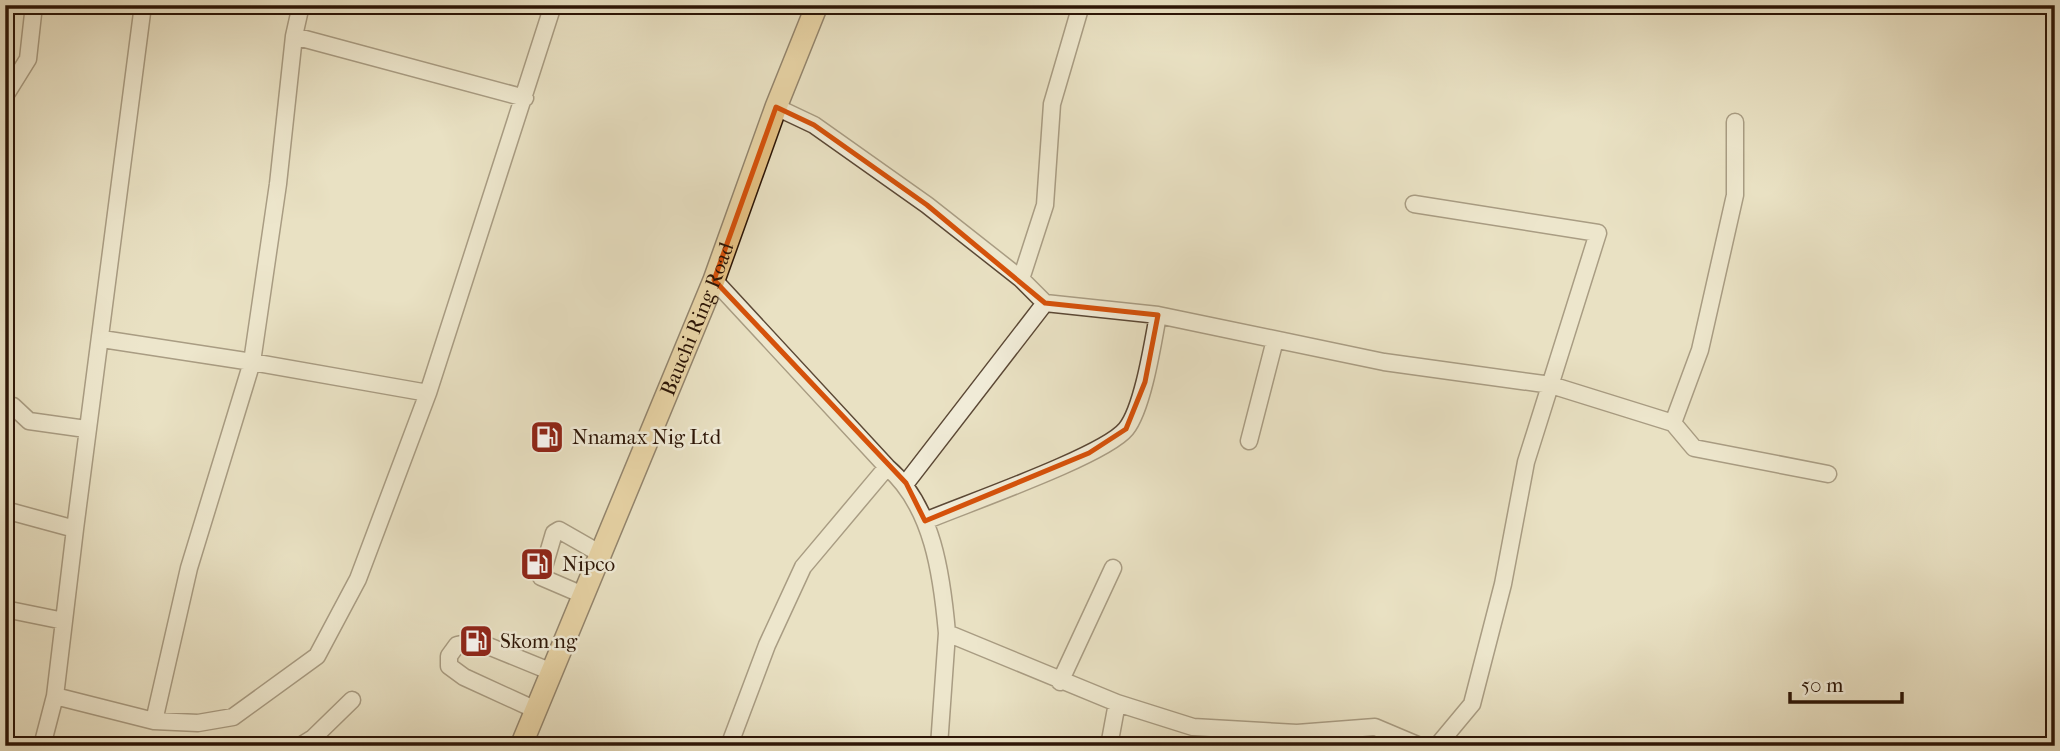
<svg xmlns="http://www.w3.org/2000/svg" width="2060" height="751" font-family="'IM FELL French Canon',serif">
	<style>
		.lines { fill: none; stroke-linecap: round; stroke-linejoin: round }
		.minor-casing { stroke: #5b4835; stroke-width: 19 }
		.major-casing { stroke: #2c1506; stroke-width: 24 }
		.minor { stroke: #f1ecd8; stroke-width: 16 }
		.major { stroke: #e4c082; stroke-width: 21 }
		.marked { fill: none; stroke: #d5520b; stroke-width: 5; stroke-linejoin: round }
		.labels { text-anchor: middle; stroke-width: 5; stroke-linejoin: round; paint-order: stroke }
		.street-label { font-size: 21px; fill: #2c1506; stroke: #f1ecd8 }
		.poi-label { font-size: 21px; fill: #2c1506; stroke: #f1ecd8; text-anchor: start }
	</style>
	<rect width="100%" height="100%" fill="#e9e1c3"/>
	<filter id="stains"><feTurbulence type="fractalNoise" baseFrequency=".00286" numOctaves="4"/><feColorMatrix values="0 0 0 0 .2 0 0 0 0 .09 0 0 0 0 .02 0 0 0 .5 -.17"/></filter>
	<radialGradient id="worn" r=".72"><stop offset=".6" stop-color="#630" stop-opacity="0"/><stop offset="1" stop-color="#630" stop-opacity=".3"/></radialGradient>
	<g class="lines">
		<g class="minor-casing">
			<path id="minor" d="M294 36 525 98
				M5 96 28 59 34 5
				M776 107 814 125 927 205 1021 279 1045 303 1158 315 1384 362 1551 385 1673 423 1694 448 1828 474
				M1414 204 1598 233 1526 462 1503 584 1472 704 1437 746
				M1021 279 1045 205 1052 104 1081 5
				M714 280 887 467C933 506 942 576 947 633L1117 703 1193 727 1297 733 1375 727 1420 746
				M102 339 252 362 428 393
				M5 405 13 406 29 421 86 429
				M1673 423 1700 350 1735 195V122
				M1249 441 1275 340
				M906 483 1045 303
				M5 510 75 529 55 696 154 721 198 723 233 717 317 656 358 579 428 393 553 5
				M925 521C965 504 1104 456 1126 429 1143 408 1153 342 1158 315
				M75 529 143 5
				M583 595 541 577 554 533 559 530 601 554
				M5 609 64 621
				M1060 682 1113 568
				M536 710 464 677 449 666V656L457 645 476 641 552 672
				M154 721 189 568 252 362 278 184 294 36 301 5
				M42 746 55 696
				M300 746 313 738 352 700
				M729 746 767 645 803 567 887 467
				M939 746 947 633
				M1109 746 1117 703"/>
		</g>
		<g class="major-casing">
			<g id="major">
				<path id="s1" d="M521 746 714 280 776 107 817 5"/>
			</g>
		</g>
		<use href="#minor" class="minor"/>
		<use href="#major" class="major"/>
	</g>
	<path d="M0 0H2060V751H0ZM776 107 814 125 927 205 1045 303 1158 315 1145 382 1126 429 1089 453 925 521 906 483 714 280Z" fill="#e9e1c3" fill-opacity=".55" fill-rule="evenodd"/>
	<path class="marked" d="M776 107 814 125 927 205 1045 303 1158 315 1145 382 1126 429 1089 453 925 521 906 483 714 280Z"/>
	<defs>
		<g id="fuel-square" transform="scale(1.75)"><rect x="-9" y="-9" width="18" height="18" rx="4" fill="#8f2418" stroke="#f1ecd8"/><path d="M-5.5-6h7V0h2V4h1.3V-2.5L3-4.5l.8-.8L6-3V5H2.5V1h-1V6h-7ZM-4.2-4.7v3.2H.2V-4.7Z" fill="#fff"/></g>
	</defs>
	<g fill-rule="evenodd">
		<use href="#fuel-square" x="547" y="437"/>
		<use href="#fuel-square" x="537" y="564"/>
		<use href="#fuel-square" x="476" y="641"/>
	</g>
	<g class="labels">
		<g class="street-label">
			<text dy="7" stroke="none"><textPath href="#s1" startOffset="462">Bauchi Ring Road</textPath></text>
		</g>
		<g class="poi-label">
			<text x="572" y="444">Nnamax Nig Ltd</text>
			<text x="562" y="571">Nipco</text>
			<text x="500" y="648">Skom ng</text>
		</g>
	</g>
	<rect width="2060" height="751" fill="none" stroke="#e9e1c3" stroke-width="28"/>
	<rect x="7" y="7" width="2046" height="737" fill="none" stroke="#2c1506" stroke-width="3.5"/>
	<rect x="14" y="14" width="2032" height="723" fill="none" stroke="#2c1506" stroke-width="2"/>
	<path d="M1790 692v10h112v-10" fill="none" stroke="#2c1506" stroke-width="3.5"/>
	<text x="1801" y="692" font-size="21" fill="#2c1506" stroke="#f1ecd8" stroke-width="5" paint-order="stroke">50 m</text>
	<rect width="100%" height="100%" filter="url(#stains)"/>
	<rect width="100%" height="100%" fill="url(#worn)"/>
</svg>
